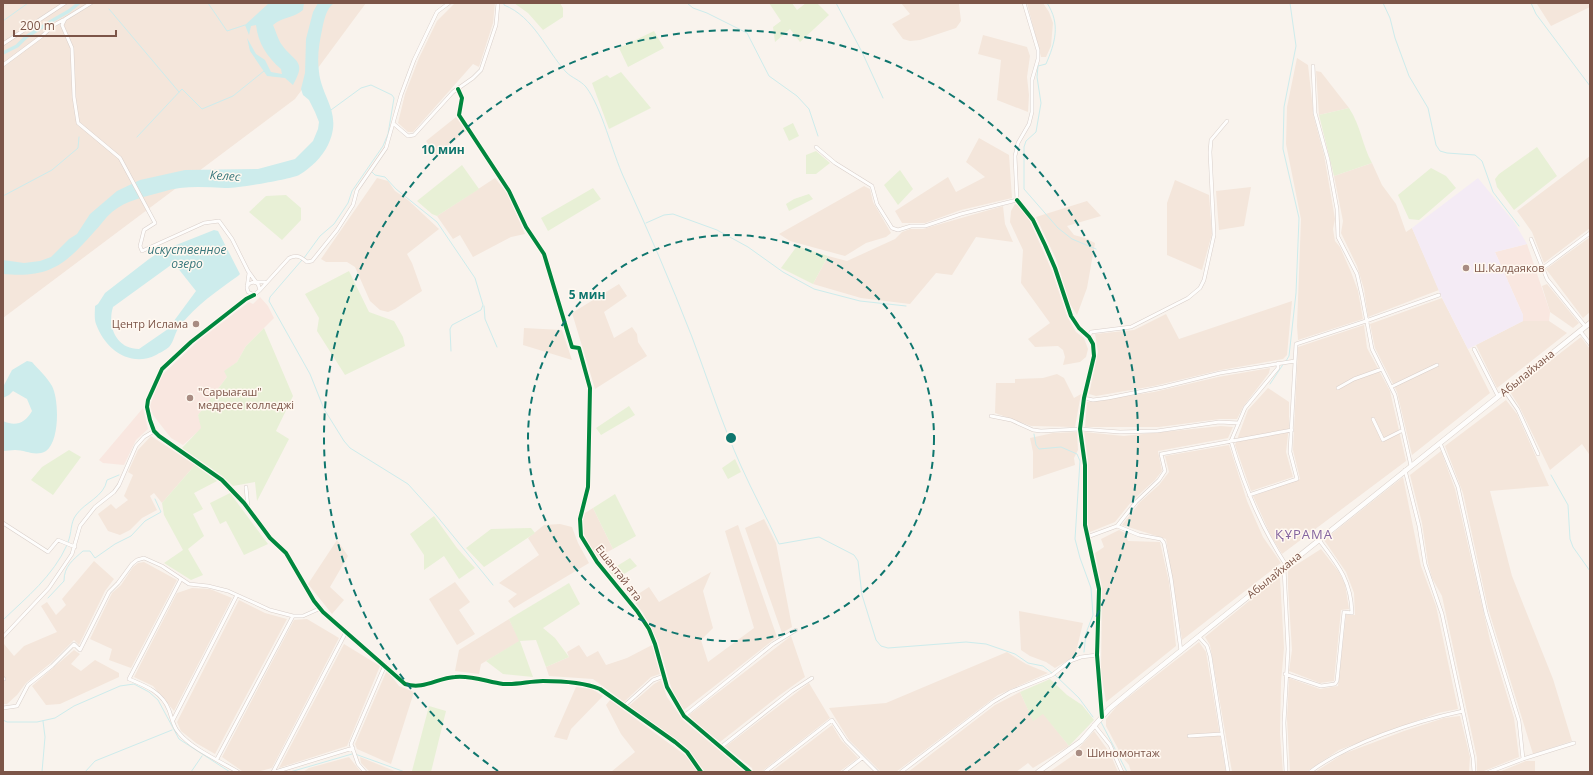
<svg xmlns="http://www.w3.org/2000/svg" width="1593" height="775" font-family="'Open Sans',sans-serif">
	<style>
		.residential { fill: #f4e6db }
		.commercial { fill: #f9e7e0 }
		.education { fill: #f4ebf5 }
		.green { fill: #e8f0d6 }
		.water { fill: #cdecec; fill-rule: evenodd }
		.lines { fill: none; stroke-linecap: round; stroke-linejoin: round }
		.stream { stroke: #cdecec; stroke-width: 1 }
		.canal { stroke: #cdecec; stroke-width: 3.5 }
		.street-casing { stroke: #d9cfca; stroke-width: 4 }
		.secondary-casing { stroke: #dad0ca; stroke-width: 5.5 }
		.street { stroke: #fefdfc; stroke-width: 3 }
		.secondary { stroke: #fefdfc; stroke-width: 4.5 }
		.cycleway-casing { stroke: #fff8f0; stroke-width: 6 }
		.cycleway { stroke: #00873e; stroke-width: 4 }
		.ring { fill: none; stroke: #0f766e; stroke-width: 2; stroke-dasharray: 7 5 }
		.poi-dot { fill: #a88c82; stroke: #fff8f0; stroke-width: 1.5 }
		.labels { text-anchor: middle; stroke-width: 3; stroke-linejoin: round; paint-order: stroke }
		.poi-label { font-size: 11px; fill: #7c5548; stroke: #fff8f0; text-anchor: start }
		.street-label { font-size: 11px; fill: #7c5548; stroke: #fff8f0 }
		.water-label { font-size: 12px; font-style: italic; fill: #37767b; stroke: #fff8f0 }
		.quarter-label { font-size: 13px; letter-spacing: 1px; fill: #85649f; stroke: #fff8f0 }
		.centre { fill: #0f766e; stroke: #fff8f0; stroke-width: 2 }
		.ring-label { font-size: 12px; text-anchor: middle; font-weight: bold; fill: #0f766e; stroke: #fff8f0; stroke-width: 3; stroke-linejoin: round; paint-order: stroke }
	</style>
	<rect width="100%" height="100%" fill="#f9f3ed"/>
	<path class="residential" d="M3 3H366L295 99 3 318Z
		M458 3H495L493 23 479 67 473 64 413 132H408L398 123 405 94 419 58 437 21 454 4Z
		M901 3H965L959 4 961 21 956 28 920 40 910 41 903 39 892 24 910 14Z
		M1027 3H1043L1049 12 1053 23 1051 46 1046 57H1041Z
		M1539 3H1590V7L1551 26 1537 4Z
		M983 35 1027 47 1030 56 1027 77 1029 95 1028 112 997 100 1001 60 978 54Z
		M1297 58 1308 65 1314 118 1324 155 1335 219 1333 229 1335 241 1340 247 1351 272 1358 291 1363 319 1298 340 1297 326 1301 219 1286 144 1287 107Z
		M1316 71 1321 72 1349 108 1319 115Z
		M456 117 466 131 436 155 426 141Z
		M979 138 1009 155 1012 198 961 210 925 223H902L895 211 948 177 956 192 985 177 966 162Z
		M1590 156V228L1544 263 1532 232 1517 211Z
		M1372 163 1382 185 1396 204 1406 232 1412 228 1439 290 1368 317 1364 289 1357 266 1341 233 1343 221 1334 176Z
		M377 178 388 181 395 191 408 200 439 229 407 254 412 263 422 291 395 309 388 312 380 310 370 301 355 267 347 262H326L321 259Z
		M495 178 507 193 525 234 511 237 473 257 460 235 453 239 437 216Z
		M1175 180 1209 195 1212 234 1202 270 1167 255V203Z
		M864 186 870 189 873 202 891 233 886 237 866 243 845 256 790 241 779 234Z
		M1251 187 1244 226 1219 230 1216 191Z
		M1087 201 1101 216 1067 226 1074 235 1085 238 1095 243 1087 288 1077 315 1070 304 1056 259 1036 217Z
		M1015 204 1019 205 1029 219 1052 271 1067 316 1076 332 1084 338 1088 349 1086 357 1080 362 1063 365 1065 357 1063 350 1058 346 1035 347 1028 339 1050 323 1021 283 1023 250 1010 222 1011 211Z
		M1003 206 1005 224 1013 242 976 237 952 275 936 273 910 304 861 298 813 284 828 256 847 261 895 239 902 232 910 229H923Z
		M1590 237V312L1583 318 1546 269Z
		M619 284 627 296 604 312 614 338 632 327 637 334 638 342 647 356 595 389 572 313Z
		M1547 284 1579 323 1573 328 1550 312 1542 286Z
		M1442 298 1490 393 1412 455 1397 392 1375 348 1370 324Z
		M1292 301 1287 355 1283 359 1221 370 1154 386 1096 396 1089 394 1098 352 1095 334 1134 330 1166 314 1179 339Z
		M1523 321H1549L1567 333 1497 388 1476 345Z
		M1364 325 1367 348 1390 391 1406 461 1282 554 1271 536 1253 496 1300 479 1293 450 1298 347Z
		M524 328 562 330 572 360 523 345Z
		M1581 337 1590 349V454H1589L1582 444 1550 470 1519 406 1510 392Z
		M1270 368 1269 373 1243 407 1237 419H1220L1159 427H1085L1087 402 1154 392 1218 377Z
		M1057 374 1064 378 1074 398 1081 394 1075 427 1031 426 995 413 996 383H1015V379L1043 378Z
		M1268 388 1289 402V426L1286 452 1293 477 1251 491 1235 445 1248 410Z
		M1506 400 1517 414 1549 486 1490 491 1512 576 1553 679 1572 741 1533 754 1488 608 1463 493 1445 446Z
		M1221 426 1233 427 1228 438 1158 451 1162 471 1155 480 1132 501 1115 522 1090 532 1087 522 1088 461 1084 432 1124 436Z
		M1077 432 1078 450 1074 458 1075 465 1033 479V452L1030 438 1053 433Z
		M151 436 195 465 162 503 154 493 150 496 157 510 142 518 130 530 120 535 108 531 98 514 111 504 116 509 128 500 124 496 133 475 128 472 138 450Z
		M1229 445 1247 501 1263 537 1281 563 1182 640 1166 539 1122 525 1140 502 1159 485 1169 472 1165 456Z
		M1441 451 1455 489 1490 640 1514 718 1519 757 1484 771 1477 772V758L1442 596 1432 578 1428 563 1422 523 1410 475Z
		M1403 477 1421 566 1436 606 1458 709 1438 713 1339 750 1306 772H1290L1287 719 1289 678 1320 689 1338 686 1346 615H1355L1354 593 1346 572 1324 540Z
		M593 508 613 549 598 557 590 546 584 534 583 520 585 513Z
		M764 519 776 543 792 627 782 633 745 528Z
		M560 524 572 527 578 543 589 563 514 608 508 601 517 594 499 583 539 555 528 538 544 525Z
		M738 525 777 637 684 710 677 701 671 687 658 642 643 613 632 598 649 587 659 602 711 572 703 591 713 628 701 640 708 662 754 628 725 531Z
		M1119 530 1125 533 1128 541 1160 542 1169 582 1176 646 1106 702 1101 673 1102 588 1095 553 1104 547 1101 539Z
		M337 540 348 556 330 587 344 600 332 614 308 584Z
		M1321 549 1339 572 1345 584 1349 609 1341 610 1334 681 1320 683 1289 671 1292 650 1288 587V570Z
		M94 561 114 579 105 591 79 645 74 640 52 662 26 683 17 695 7 704H3V646L4 644 14 656 24 646 57 632 41 606 47 602 56 615 66 605 62 599Z
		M144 562 177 580 131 668 109 660 112 649 90 639 112 593 121 585 133 567 138 563Z
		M1280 578 1284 648 1281 682 1280 734 1283 772H1232L1210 645 1205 637 1276 579Z
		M455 582 470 602 459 610 475 634 457 645 429 599Z
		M192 588 210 589 232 598 174 711 153 686 134 677 177 593Z
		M239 600 265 613 287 619 215 754 196 743 181 731 177 722Z
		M1019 611 1083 623 1075 656 1055 668 1046 662 1030 656 1021 650Z
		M307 619 339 638 272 768 257 772 242 771 222 757 294 620Z
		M509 619 520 641 481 664 479 674 455 671 459 650Z
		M791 636 805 677 780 695 720 742 692 720 689 715Z
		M1199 642 1206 652 1226 772H1131L1129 765 1123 758 1106 726V719L1117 706Z
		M344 644 380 666 347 746 279 768Z
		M579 645 587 657 598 651 606 665 627 658 652 645 660 674 651 677 624 702 593 679 549 676 546 667 569 657 567 652Z
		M74 650 80 654 71 664 81 671 95 660 119 673V677L60 704 46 705 32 686Z
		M1007 652 1026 664 1048 673 998 695 896 772H881L849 740 829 708 886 703Z
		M387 670 399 686 414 692 391 764 357 749 355 744Z
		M661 680 667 697 683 720 745 772H705L685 746 629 706 654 684Z
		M809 683 830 718 761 772H753L752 768 725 747Z
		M576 687 592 689 603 696 571 729 567 740 554 737Z
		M1020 692 1033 720 1043 713 1069 746 1033 768 1028 763 1016 772H908L995 705Z
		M610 700 689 758 698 772H611L635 752 621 734 606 705Z
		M1460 716 1470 757 1469 772H1315L1343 754 1404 731 1444 718Z
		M832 725 841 740 858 758 839 772H771Z
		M1094 731 1110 753 1118 772H1049L1072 756Z
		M349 757 361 772H303L309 768Z
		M360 757 397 772H370L361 763Z
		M1526 761H1535V772H1499Z"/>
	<path class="commercial" d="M1527 244 1550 312 1549 321H1523V315L1495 252Z
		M260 297 268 306 274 318 246 346 237 362 225 371 227 377 198 415 202 428 183 445 171 438 153 415 150 406 160 377 198 341 249 302 253 304Z
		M143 408 148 429 136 440 124 465 103 463 99 460Z"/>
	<path class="education" d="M1478 178 1514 222 1527 244 1495 252 1523 315V321L1468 349 1442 298 1412 228Z"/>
	<path class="green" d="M514 3H560L563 8V17L543 30 528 13Z
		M769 3H792L797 10 806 3H817L829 15 800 42 790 29 775 42 773 27 781 21Z
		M654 31 664 48 628 67 619 48Z
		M621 72 651 108 609 129 592 83 607 75 610 78Z
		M1349 108C1361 126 1362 145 1372 163L1334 176 1319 115Z
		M793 123 799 136 789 141 783 128Z
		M1537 147 1557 176 1514 210 1497 187 1495 179 1499 174Z
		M816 151 830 163 816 174H806V155Z
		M462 165 479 189 437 216 432 214 417 201Z
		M1431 168 1446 176 1456 188 1419 220 1409 219 1398 195Z
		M900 170 913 189 898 205 884 185Z
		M593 188 601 199 548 231 541 218Z
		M809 194 813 199 789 211 786 204 794 199Z
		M286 195 301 208V220L282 240 249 212 266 196Z
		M797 246 828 256 813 284 781 268Z
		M349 271 369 312 394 321 403 337 405 346 345 375 317 331 319 318 305 294Z
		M264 328 293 396 276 431 289 439 257 501 255 482 233 486 221 475 182 448 201 428 198 415 227 377 224 371 237 362 246 346Z
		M629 406 635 415 601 435 596 428Z
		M69 450 81 457 53 495 31 480 42 467Z
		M735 459 741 472 728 479 722 468Z
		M195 465 217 481 194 493 203 509 193 514 204 536 188 549 203 575 191 580 164 563 183 550 164 515 162 503Z
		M230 493 268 544 244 555 226 521 220 524 210 503Z
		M615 494 636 536 613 549 593 508Z
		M434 516 457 548 475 568 459 579 444 556 424 570V555L410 534Z
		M531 528 535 533 484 567 466 548 491 529Z
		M630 558 637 566 616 579 609 571Z
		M569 583 580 604 543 628 555 638 569 657 546 667 536 640 520 641 533 677 503 674 486 661 519 641 509 619Z
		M1050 679 1067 695 1082 705 1094 720 1069 746 1043 714 1033 721 1020 692Z
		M429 706 446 711 431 772 412 771Z"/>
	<path class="water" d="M269 3H304L303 10C294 18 284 16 273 25 276 31 278 40 282 45 295 63 307 60 293 85L285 78 267 76 250 51 247 38 256 54 265 60 271 72 282 74 281 69C267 57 258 43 256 25L251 26 249 35 245 25Z
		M318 3H334C326 9 324 20 322 30 319 44 317 57 319 72 322 99 343 113 328 145 322 157 311 168 299 175 292 179 234 189 225 188 204 187 183 185 162 192 145 197 126 200 112 212 105 218 100 226 94 232 64 266 49 278 3 274V260L24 263 40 261 51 257 69 239 77 234 90 214 117 191 140 180 185 170 258 169 295 159 313 141 318 129 319 122 315 112 309 100 303 95 301 89 305 73 306 39 313 12Z
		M214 230 218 231 240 274 238 276C217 291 196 305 180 326 175 331 174 342 169 347 166 350 159 353 156 355 130 368 105 349 96 324 94 319 95 311 95 306L98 304 105 293 149 259 161 251ZM171 265 177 267 196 291 168 329 139 349C116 349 107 326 113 307Z
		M27 361 32 362C38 369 47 377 52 386 59 399 60 441 46 451 35 457 26 450 15 450 11 450 7 451 3 451V421C16 427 25 423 32 411L27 399 13 391 9 395 3 398V387L12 370Z"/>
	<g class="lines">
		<path class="stream" d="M208 3 227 31 245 25
			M504 3V5C534 17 546 50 566 72 572 78 580 80 586 87 602 108 612 152 624 178 648 230 671 283 692 337 708 380 722 424 741 466 753 493 767 518 779 544L819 537 854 555 858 561 862 595 876 640 881 646 888 648 966 642 986 644 1015 654 1028 663 1043 666 1052 673
			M687 3 693 8 707 13 747 33 769 76 797 96 809 109 818 136
			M836 3 862 52 883 98
			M1047 3C1061 24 1055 43 1046 64L1038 66 1037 77 1041 103 1036 132 1026 141 1024 147V189L1058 228 1072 239 1096 249
			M1383 3 1390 18 1395 38 1409 76 1428 108 1436 145 1440 151 1447 153 1475 155 1482 161 1493 192 1519 226
			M1531 3 1536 14 1590 86
			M109 9 179 92
			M3 21 28 3
			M137 137 182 89 202 109 233 96 264 71
			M371 171 375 175 385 177 396 189 437 222 475 278 483 305 481 310 452 325 450 329 451 351
			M3 196 52 170 78 148 79 137
			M646 223 664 215 673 214 717 230 748 247 783 272 814 289 860 301 906 306
			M304 258 320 236 334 224 348 203 352 191 383 146 388 134 394 98 392 95 371 85 361 88 331 110
			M302 260 270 297 269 301 310 374 324 409 344 441 350 448 408 484 436 515 493 585
			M484 306 485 319 497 347
			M1286 361 1289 356 1296 293 1299 218 1283 149 1284 107 1296 46 1290 3
			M1270 384 1284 363
			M1034 434 1036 445 1039 449 1061 447 1077 454 1080 461 1075 539 1080 558 1091 588 1093 615 1086 633 1084 652
			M1551 475 1568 505 1570 539 1573 547 1590 571
			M68 542C72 533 70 523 76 515 85 502 104 497 107 480L119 475
			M48 598 64 581C64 566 73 560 83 551H90L95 558 115 544 131 536 145 521 161 512 155 499
			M3 620C27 597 53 576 67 545
			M1055 675 1079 698 1093 717
			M3 720 7 722H37L55 718 74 706 120 686 134 684 149 692 158 700 179 739 230 772
			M1101 722 1127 772
			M355 754 405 772
			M42 772 45 737 43 721
			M85 772 95 761 172 730
			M191 772 202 756
			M290 772 352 754"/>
		<path class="canal" d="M3 53 17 46 26 37 55 19 69 11 79 3"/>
		<g class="street-casing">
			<path id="street" d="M91 3 65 19 62 25 72 48 74 97 78 123 120 158 155 223 144 230 140 246 142 251 204 223 219 221 232 239 248 271 256 282H265
				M3 44 65 3
				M3 65 42 36 54 25 63 20
				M1313 66 1315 113 1328 160 1337 209 1338 237 1357 274 1362 296 1372 349 1395 395 1411 466
				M458 89 462 98 459 115 509 191 526 227 544 254 572 347 579 348 590 388 588 487 580 519 581 536 597 562 637 611 649 629 655 644 667 687 684 716 750 772
				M394 124 408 136 414 135 453 92 473 78 481 70 496 25 498 3
				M816 147 835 163 872 186 877 204 892 228 898 230 911 226H925L961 214 1017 200
				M1017 200 1033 220 1045 245 1055 268 1071 316 1079 328 1089 337 1093 344 1094 356 1084 398 1080 429 1085 465V525L1099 589 1097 655 1102 717
				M1017 200 1015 156 1018 143 1029 124 1032 112V80L1038 59V50L1024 3
				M1531 239 1547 279 1585 326
				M1543 268 1590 233
				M247 286C250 282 254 281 258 284L260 290 254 295 248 292 247 288 249 273
				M260 290 289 258C297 254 301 257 307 262L312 261 337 230 353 205 357 190 386 148 401 95 414 60 437 12 449 3
				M254 295 246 299 191 342 162 369 148 400 147 407 150 420 154 431 159 436 222 480 244 503 270 538 286 553 314 601 323 612 405 684C424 690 437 678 455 677 471 675 488 682 503 684 517 685 530 681 543 681 562 681 583 682 600 689L675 742 687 752 701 772
				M1580 331 1590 344
				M1089 337 1091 332 1131 327 1188 298 1200 288 1204 280 1214 235 1210 152 1211 140 1227 121
				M1474 349 1498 396
				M1278 363V368L1245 408 1231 441C1244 486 1260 526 1286 565
				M1391 387 1437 365
				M1338 388 1354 379 1382 369
				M1505 391 1518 410 1538 454
				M1084 398 1093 400 1108 398 1163 387 1220 373 1295 361
				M991 416 1011 420 1033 430 1041 431 1080 429 1120 432 1157 431 1219 422 1239 423
				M1373 419 1383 440 1403 430
				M1440 443 1458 487 1486 613 1519 721 1523 759
				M1405 470 1419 526 1425 564 1442 614 1473 758 1474 772
				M246 487 248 508
				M1249 495 1297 479 1290 452 1296 344 1366 321 1439 295
				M3 523 48 552 58 540 75 547
				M1117 526 1139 535 1161 539 1164 543 1171 578 1181 651
				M1087 537 1117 526 1136 502 1159 480 1165 471 1161 454 1292 430
				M1284 568 1288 649 1284 723 1286 772
				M181 579 129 679C146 686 162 692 169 710 172 718 173 727 179 733 192 749 220 761 238 772
				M3 637 49 588 72 554 80 526 95 507 114 492 119 485 136 446 144 437 154 431
				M1199 637 1207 646 1210 656 1228 772
				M1285 674 1321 686 1335 684 1337 681 1344 612 1352 613C1351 580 1338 565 1319 540
				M3 678 4 679
				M624 706 653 680 664 676
				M3 708 17 706 28 685 52 666 74 644 80 650 109 592 118 583 132 564 137 560 144 558 162 566 189 584 208 586 228 591 270 610 293 616H303L321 608
				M684 716 773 644 796 630
				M173 720 237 595
				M1094 725 1110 745 1122 772
				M1189 736 1222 734
				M721 747 792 691 812 678
				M217 759 293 616
				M273 772 346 632
				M275 772 353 748
				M365 772 358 764 351 744 385 665
				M765 772 832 720 846 741 877 772
				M844 772 862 758
				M901 772 993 702 1010 692 1052 675 1070 661 1081 657 1097 655
				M1310 772C1348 743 1416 721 1463 711
				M1489 772 1523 759 1574 743"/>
		</g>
		<g class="secondary-casing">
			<path id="secondary" d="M1038 772 1081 741 1109 709 1138 685 1590 323"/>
		</g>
		<use href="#street" class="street"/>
		<use href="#secondary" class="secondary"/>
		<g class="cycleway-casing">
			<path id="cycleway" d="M458 89 462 98 459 115 509 191 526 227 544 254 572 347 579 348 590 388 588 487 580 519 581 536 597 562 637 611 649 629 655 644 667 687 684 716 750 772
				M1017 200 1033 220 1045 245 1055 268 1071 316 1079 328 1089 337 1093 344 1094 356 1084 398 1080 429 1085 465V525L1099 589 1097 655 1102 717
				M254 295 246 299 191 342 162 369 148 400 147 407 150 420 154 431 159 436 222 480 244 503 270 538 286 553 314 601 323 612 405 684C424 690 437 678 455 677 471 675 488 682 503 684 517 685 530 681 543 681 562 681 583 682 600 689L675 742 687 752 701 772"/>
		</g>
		<use href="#cycleway" class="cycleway"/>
	</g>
	<g class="ring">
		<circle cx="731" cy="438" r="203"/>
		<path d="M498 771A407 407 0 1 1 964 771"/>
	</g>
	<g class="poi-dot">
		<circle cx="1466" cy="268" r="4"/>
		<circle cx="196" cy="324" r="4"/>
		<circle cx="190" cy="398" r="4"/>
		<circle cx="1079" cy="753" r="4"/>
	</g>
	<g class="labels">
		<g class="poi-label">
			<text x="1474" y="272">Ш.Калдаяков</text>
			<text x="188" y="328" text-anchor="end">Центр Ислама</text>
			<text x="198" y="396">"Сарыағаш"<tspan x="198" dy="13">медресе колледжі</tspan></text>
			<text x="1087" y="757">Шиномонтаж</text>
		</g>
		<g class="street-label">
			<text transform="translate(1527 373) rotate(-39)" y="4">Абылайхана</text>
			<text transform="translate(619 573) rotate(52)" y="4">Ешантай ата</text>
			<text transform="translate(1274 575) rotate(-39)" y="4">Абылайхана</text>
		</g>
		<g class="water-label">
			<text transform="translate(225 176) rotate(4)" y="4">Келес</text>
			<text x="187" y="254">искуственное<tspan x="187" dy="14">озеро</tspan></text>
		</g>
		<g class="quarter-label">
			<text x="1304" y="539">ҚҰРАМА</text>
		</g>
	</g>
	<circle cx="731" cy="438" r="6" class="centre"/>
	<g class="ring-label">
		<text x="443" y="154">10 мин</text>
		<text x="587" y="299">5 мин</text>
	</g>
	<rect width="1593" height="775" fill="none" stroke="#7c5548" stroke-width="8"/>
	<path d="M14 30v6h102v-6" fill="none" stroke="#7c5548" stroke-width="2"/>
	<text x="20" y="30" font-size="12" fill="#7c5548" stroke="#fff8f0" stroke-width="3" paint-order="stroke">200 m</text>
</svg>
